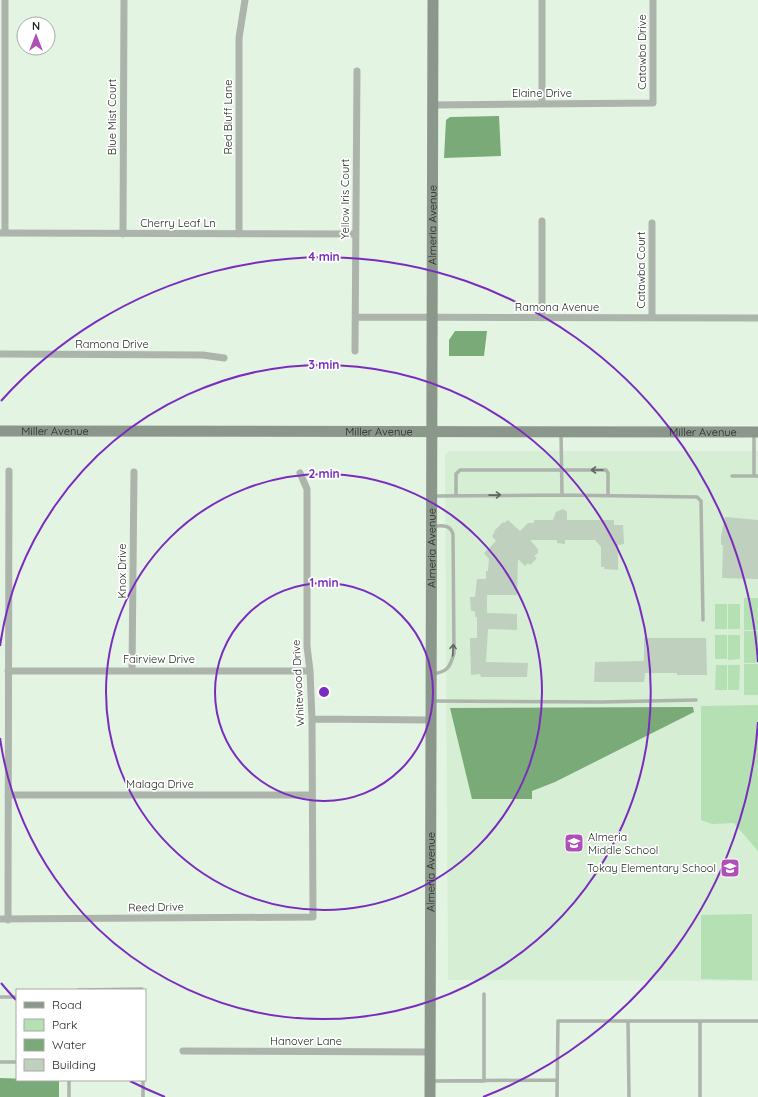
<svg xmlns="http://www.w3.org/2000/svg" width="758" height="1097" font-family="Quicksand,sans-serif">
	<style>
		.built { fill: #d5eed4 }
		.green { fill: #b4e0b3 }
		.water { fill: #79aa78 }
		.building { fill: #bfd0be }
		.lines { fill: none; stroke-linecap: round; stroke-linejoin: round }
		.lane { stroke: #acb4ac; stroke-width: 3.5 }
		.street { stroke: #acb4ac; stroke-width: 7 }
		.secondary { stroke: #8b978b; stroke-width: 11 }
		.oneway { stroke: #606760 }
		.ring { fill: none; stroke: #7b2cbf; stroke-width: 2 }
		.labels { text-anchor: middle; stroke-width: 3.5; stroke-linejoin: round; paint-order: stroke }
		.street-label { font-size: 11px; fill: #222821; stroke: #fff }
		.poi-label { font-size: 11px; fill: #222821; stroke: #fff; text-anchor: start }
		.centre { fill: #7b2cbf; stroke: #fff; stroke-width: 2 }
		.ring-label { font-size: 12px; text-anchor: middle; font-weight: bold; fill: #7b2cbf; stroke: #fff; stroke-width: 3.5; stroke-linejoin: round; paint-order: stroke }
	</style>
	<rect width="100%" height="100%" fill="#e3f5e2"/>
	<path class="built" d="M449 451H758V981L448 980 445 456Z"/>
	<path class="green" d="M744 598H758V630H744Z
		M715 604H727V629H715Z
		M728 604H740V629H728Z
		M744 631H758V663H744Z
		M715 635H727V659H715Z
		M728 635H740V659L728 660Z
		M744 664H758V695H744Z
		M716 665H727V690H715Z
		M728 665H740L739 690H728Z
		M758 705V851L734 823 712 824 701 820V706Z
		M752 914V980L701 979V915Z"/>
	<path class="water" d="M499 116 501 156 444 158 446 120 450 117Z
		M455 331H487L484 356H449V340Z
		M693 707 694 712 555 782 532 791V799H472L450 708Z
		M0 1078 59 1080V1097H0Z"/>
	<path class="building" d="M563 509 567 512V520H614V525H623L624 544 618 545V570L604 569 605 567H601V547L595 540H565V544L557 543V540H530L538 549V553L534 556 537 558 530 565 528 563 525 566 518 559 517 595H487V613L517 614V630L488 629 486 662 528 663 527 677H481L480 674 471 675 470 638H477V617H475V611H471L470 597H475L477 579H486V571H488L489 559 484 553 496 541 492 536 495 532 494 531 503 522 504 523 508 520 520 531 528 523H534V520H553L556 512Z
		M725 517 758 520V579L722 578 723 545H721V536Z
		M644 638H706L707 675H677V673H645L644 682H594L595 662 644 661Z"/>
	<g class="lines">
		<path class="lane" d="M561 432 562 495
			M732 476H758
			M754 476V433
			M433 496 562 495 697 497 701 501 703 620
			M456 496V474L460 470H606L608 473V496
			M432 674C447 672 450 668 454 653L453 534C450 524 442 526 434 526
			M433 701 601 702 696 700
			M78 990 142 989V990
			M484 994V1081
			M0 997H17
			M628 1021 629 1097
			M700 1021V1097
			M0 1062H17
			M69 1080V1097
			M143 1080V1097
			M431 1081 557 1080
			M557 1097 558 1021H758"/>
		<path class="street" d="M542 104V0
			M432 105 653 103V0
			M0 233 356 234
			M5 233V0
			M123 234 124 0
			M239 234V38L245 0
			M356 317 758 318
			M542 318V221
			M652 318V223
			M355 351 357 71
			M0 354 203 355 224 358
			M132 670 134 472
			M8 671H310
			M312 719 430 720
			M8 795H311
			M0 919 313 917 312 719 310 671 307 646V489L300 473
			M8 920 9 471
			M183 1051 430 1052"/>
		<g class="secondary">
			<path id="s1" d="M0 431 758 432"/>
			<path id="s2" d="M430 1097 433 0"/>
		</g>
	</g>
	<defs><path id="oneway-shaft" d="M-6 0H5M1.5-3L5.5 0L1.5 3" fill="none" stroke-width="1.6" stroke-linecap="round" stroke-linejoin="round"/></defs>
	<g class="oneway">
		<use href="#oneway-shaft" transform="translate(597 470) rotate(-180)"/>
		<use href="#oneway-shaft" transform="translate(495 495) rotate(-1)"/>
		<use href="#oneway-shaft" transform="translate(453 650) rotate(-87)"/>
	</g>
	<g class="ring">
		<circle cx="324" cy="692" r="109"/>
		<circle cx="324" cy="692" r="218"/>
		<path d="M0 646A327 327 0 1 1 0 738"/>
		<path d="M758 722A435 435 0 0 1 483 1097M165 1097A435 435 0 0 1 130 1081M16 1000A435 435 0 0 1 1 983M1 401A435 435 0 0 1 758 662"/>
	</g>
	<defs>
		<g id="school-square" transform="scale(1)"><rect x="-9" y="-9" width="18" height="18" rx="4" fill="#af4fb8" stroke="#fff"/><path d="M0-5L7-2L0 1L-7-2ZM-4 1L0 2.5L4 1V4Q0 6-4 4Z" fill="#fff"/></g>
	</defs>
	<g fill-rule="evenodd">
		<use href="#school-square" x="574" y="843"/>
		<use href="#school-square" x="730" y="868"/>
	</g>
	<g class="labels">
		<g class="street-label">
			<text transform="translate(642 52) rotate(-90)" y="4">Catawba Drive</text>
			<text x="542" y="97">Elaine Drive</text>
			<text transform="translate(112 117) rotate(-90)" y="4">Blue Mist Court</text>
			<text transform="translate(228 117) rotate(-90)" y="4">Red Bluff Lane</text>
			<text transform="translate(345 199) rotate(-90)" y="4">Yellow Iris Court</text>
			<text x="178" y="227">Cherry Leaf Ln</text>
			<text dy="4" stroke="none"><textPath href="#s2" startOffset="872">Almeria Avenue</textPath></text>
			<text transform="translate(641 270) rotate(-90)" y="4">Catawba Court</text>
			<text x="557" y="311">Ramona Avenue</text>
			<text x="112" y="348">Ramona Drive</text>
			<text dy="4" stroke="none"><textPath href="#s1" startOffset="55">Miller Avenue</textPath></text>
			<text dy="4" stroke="none"><textPath href="#s1" startOffset="379">Miller Avenue</textPath></text>
			<text dy="4" stroke="none"><textPath href="#s1" startOffset="703">Miller Avenue</textPath></text>
			<text dy="4" stroke="none"><textPath href="#s2" startOffset="549">Almeria Avenue</textPath></text>
			<text transform="translate(122 571) rotate(-90)" y="4">Knox Drive</text>
			<text x="159" y="663">Fairview Drive</text>
			<text transform="translate(298 683) rotate(-93)" y="4">Whitewood Drive</text>
			<text x="160" y="788">Malaga Drive</text>
			<text dy="4" stroke="none"><textPath href="#s2" startOffset="225">Almeria Avenue</textPath></text>
			<text transform="translate(156 907) rotate(-1)" y="4">Reed Drive</text>
			<text x="306" y="1045">Hanover Lane</text>
		</g>
		<g class="poi-label">
			<text x="588" y="841">Almeria<tspan x="588" dy="13">Middle School</tspan></text>
			<text x="716" y="872" text-anchor="end">Tokay Elementary School</text>
		</g>
	</g>
	<circle cx="324" cy="692" r="6" class="centre"/>
	<g class="ring-label">
		<text x="324" y="261">4 min</text>
		<text x="324" y="369">3 min</text>
		<text x="324" y="478">2 min</text>
		<text x="324" y="587">1 min</text>
	</g>
	<rect x="16" y="989" width="130" height="92" fill="#ffffff" stroke="#a7a9a6"/>
	<rect x="24" y="1002" width="20" height="6" fill="#8b978b" stroke="#a7a9a6"/>
	<text x="52" y="1009" font-size="12" fill="#222821">Road</text>
	<rect x="24" y="1019" width="20" height="12" fill="#b4e0b3" stroke="#a7a9a6"/>
	<text x="52" y="1029" font-size="12" fill="#222821">Park</text>
	<rect x="24" y="1039" width="20" height="12" fill="#79aa78" stroke="#a7a9a6"/>
	<text x="52" y="1049" font-size="12" fill="#222821">Water</text>
	<rect x="24" y="1059" width="20" height="12" fill="#bfd0be" stroke="#a7a9a6"/>
	<text x="52" y="1069" font-size="12" fill="#222821">Building</text>
	<g transform="translate(36 36)"><circle r="19" fill="#ffffff" stroke="#a7a9a6"/>
	<path d="M0-3L7 15L0 10L-7 15Z" fill="#af4fb8"/>
	<text y="-6" font-size="11" font-weight="bold" text-anchor="middle" fill="#222821">N</text>
	</g>
</svg>
